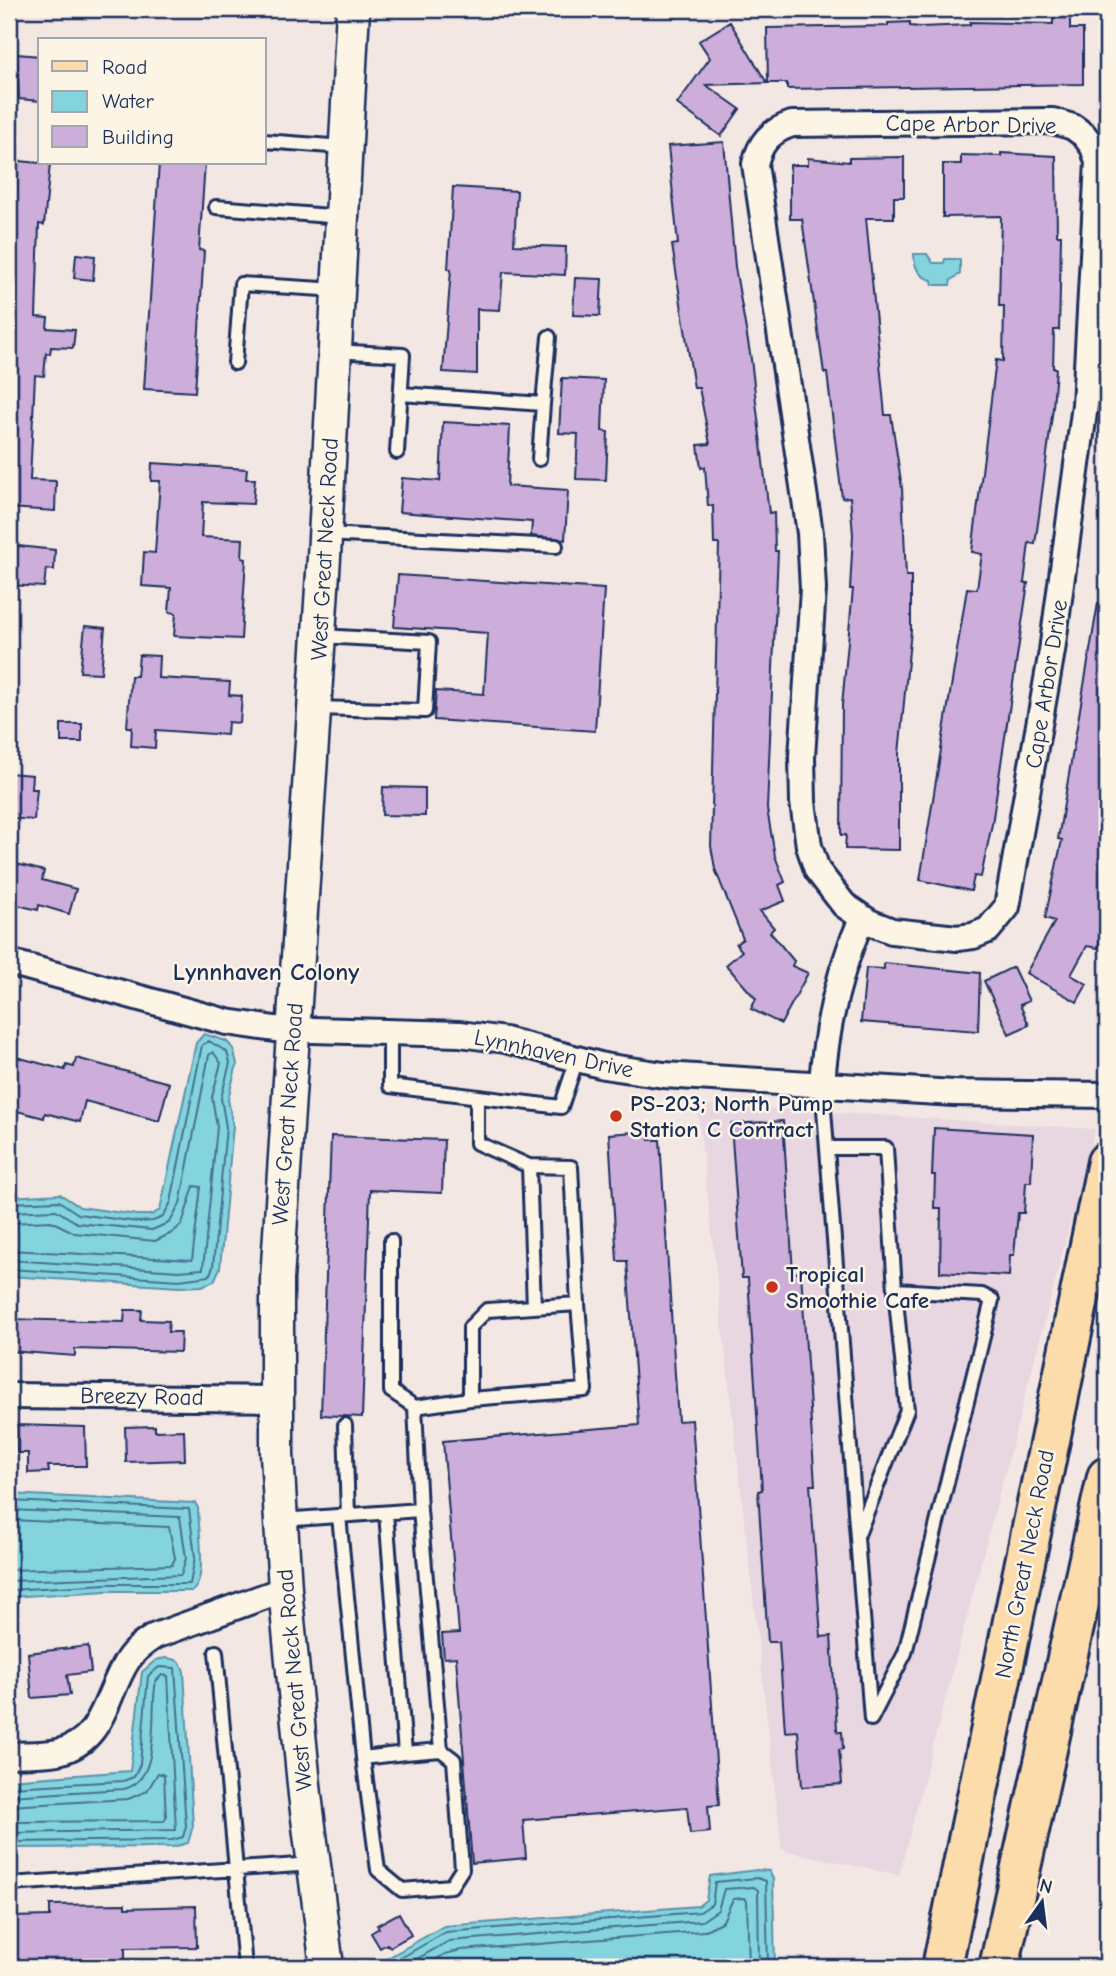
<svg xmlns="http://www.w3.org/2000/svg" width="1116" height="1976" font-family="'Comic Neue',sans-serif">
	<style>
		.built { fill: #e8d6e0 }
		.water { fill: #84d4de; stroke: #5a92ab; stroke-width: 2 }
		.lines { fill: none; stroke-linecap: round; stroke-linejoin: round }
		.shore { stroke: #457191; stroke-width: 2 }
		.building { fill: #cdaeda; stroke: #1b2f5e; stroke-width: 2 }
		.service-casing { stroke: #1b2f5e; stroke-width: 18 }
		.minor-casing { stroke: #1b2f5e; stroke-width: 30 }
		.tertiary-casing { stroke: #1b2f5e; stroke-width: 37 }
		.primary-casing { stroke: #1b2f5e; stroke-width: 44 }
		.service { stroke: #fcf5e5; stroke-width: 12 }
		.minor { stroke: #fcf5e5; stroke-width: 24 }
		.tertiary { stroke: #fcf5e5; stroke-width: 32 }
		.primary { stroke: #fddcac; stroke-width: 38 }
		.poi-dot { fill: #c8321e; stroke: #fcf5e5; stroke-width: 2.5 }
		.labels { text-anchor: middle; stroke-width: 5; stroke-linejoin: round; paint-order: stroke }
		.street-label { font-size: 23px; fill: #1b2f5e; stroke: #fcf5e5 }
		.poi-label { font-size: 23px; font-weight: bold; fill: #1b2f5e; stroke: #fcf5e5; text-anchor: start }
		.neighbourhood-label { font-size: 24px; font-weight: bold; fill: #1b2f5e; stroke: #fcf5e5 }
	</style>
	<rect width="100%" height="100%" fill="#f3e7e3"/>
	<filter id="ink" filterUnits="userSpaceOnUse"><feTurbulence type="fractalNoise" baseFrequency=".0143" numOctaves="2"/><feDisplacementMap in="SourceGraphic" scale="14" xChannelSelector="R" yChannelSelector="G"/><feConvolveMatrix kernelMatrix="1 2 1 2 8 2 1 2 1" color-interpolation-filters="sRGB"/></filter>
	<g filter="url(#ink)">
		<path class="built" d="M697 1104 1095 1129 899 1875 782 1850Z"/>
		<path class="water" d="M914 254H927L933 263H944L945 259H960V274L951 280 950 285H933L932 280C918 277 914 266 914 254Z
			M204 1034 226 1041 233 1048 237 1064 228 1099 233 1126 220 1268 214 1281 202 1286 179 1287 9 1276V1197L60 1194 80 1207 137 1215H151L160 1210 196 1043Z
			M9 1494 195 1503 198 1508C198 1527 208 1581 192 1591H107L9 1597Z
			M165 1658C176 1659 181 1660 184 1672L193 1826 188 1843 173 1847 9 1848V1780L130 1771 142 1672 156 1660Z
			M757 1870 769 1871 773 1879 775 1967H372L444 1926 698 1906 706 1900 710 1876Z"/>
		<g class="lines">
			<path class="shore" d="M9 1203 59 1201 78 1214 138 1222 153 1221 163 1217 171 1202 202 1045 209 1041 227 1052 230 1063 221 1098 226 1127 213 1267 209 1276 179 1280 9 1269
				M9 1212 56 1210 77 1223 152 1230 170 1222 180 1204 209 1055 213 1052 221 1063 212 1097 217 1127 203 1269 179 1271 9 1260
				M9 1223 51 1221 75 1233 155 1241 172 1233 182 1224 194 1186 201 1187 192 1260 9 1250
				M9 1501 189 1509 195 1557 190 1584H107L9 1590
				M9 1510 180 1517 186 1558 181 1575 9 1581
				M9 1520 169 1527 175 1558 172 1565 9 1570
				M9 1787 123 1781 134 1777 140 1764 148 1676 159 1667 175 1668 186 1826 183 1837 172 1840 9 1842
				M9 1796 124 1789C163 1779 149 1713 156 1681L162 1675 168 1676 176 1830 9 1833
				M9 1806 128 1799 147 1791 158 1773 164 1775 166 1818 164 1821 9 1822
				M385 1967 446 1932 700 1912 712 1904 715 1882 757 1878 766 1881 768 1967
				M402 1967 449 1941 702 1921 718 1910 724 1889 754 1887 758 1890 759 1967
				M423 1967 445 1954 461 1950 704 1931 723 1921 733 1899 744 1898 747 1901 749 1967"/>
		</g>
		<path class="building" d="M1053 18H1070V29H1083V84L787 89V83H768L767 28 888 26V23L910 22V26L920 27 970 25V22L1053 24Z
			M730 22 767 83 706 85 740 109 721 136 677 104 710 58 699 41Z
			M17 54 40 56V101L19 99Z
			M724 142 735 267 751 359 769 513 774 512 775 551H778L767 809 775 856 785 882 779 885 785 901 760 911 774 928 770 932 794 961 792 966 808 973 781 1024 751 1009 756 999 726 965 742 951 736 944 743 939 715 869 711 846 719 544H714L713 506H708L705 467 701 468 698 445 710 444 699 388H694L672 245 678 244 668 146Z
			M1001 153 1056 156 1057 235H1061L1060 288 1059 330H1054L1053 368H1056L1053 408 1039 516 1035 544 1029 543 1024 583H1028L992 824 981 877 974 876 971 891 920 880 967 588 977 589 982 554 972 552 996 360 1003 361 1004 306H999L1001 216 943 217V164H961V155L1001 156Z
			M904 157V197H894V218H866L885 415H891L902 488 906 576H911V630L899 754V850L845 849 846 835H841L842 705 853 589H850L853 535 850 497 842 498 827 373H824L802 219H790V165H808V158L849 162V158Z
			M19 161 50 164 44 225 39 224 36 317 48 318 47 328 75 330 73 348 51 347 50 354 46 353 44 376 35 375 30 480 56 481 55 511 9 508V396L13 332H9V265Z
			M159 163H205L199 250 204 251 195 392 144 389Z
			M453 187 517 191 514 245 566 247 565 275 503 272 500 310 477 309V374L443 372 451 269H448Z
			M76 254 95 256 93 280 74 278Z
			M575 278 602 279 600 316 573 315Z
			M562 378 604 380 602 431 608 432 606 480 576 479 578 434 559 433Z
			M443 422 510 426 507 486 568 490 565 540 531 536 532 522 399 512 402 478 440 481Z
			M152 463 247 469 246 479H255L253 504 203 502 201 537 243 539 242 558 246 559 241 639 174 636 176 613 169 612 171 588 142 586 144 552 155 553 160 481H151Z
			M9 545 55 550 54 570 46 569 44 587 9 585Z
			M398 575 604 589 595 731 434 720 436 691 484 694 488 633 394 627Z
			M1098 603 1107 604V907L1098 948 1087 946 1071 975 1087 984 1077 1002 1026 973 1055 921 1045 918 1062 840 1058 839Z
			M85 626 105 628 101 673 80 672Z
			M139 655 159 656 158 678 230 682 229 695 242 696 240 723 228 722 227 735 156 730 155 748 131 746 132 727H127L131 676H137Z
			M61 724H82V742H61Z
			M9 773 32 775 31 789H37L34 820 9 818Z
			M383 787 425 788V816L382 815Z
			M9 862 44 871 42 880 76 889 69 914 39 905 38 910 9 903Z
			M884 963 980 973 978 1031 861 1022 866 968 884 969Z
			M1013 967 1029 1001 1020 1005 1029 1025 1009 1034 984 981Z
			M9 1055 65 1070 66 1065 74 1067 76 1058 169 1083 159 1121 85 1101 80 1122 45 1113 44 1118 9 1109Z
			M783 1121 793 1273 801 1272 815 1485H810L821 1637 831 1636 837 1729 838 1732H842L843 1749 839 1750 842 1784 802 1787 798 1731 785 1732 779 1642H768L758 1491 762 1490 748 1278H742L731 1124Z
			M934 1128 1033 1134 1031 1182H1026L1024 1213H1018L1014 1255H1010L1009 1276 940 1272 941 1208H934L935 1175H932Z
			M648 1131 649 1140H660L678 1421 692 1420 719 1805 708 1806 710 1832 690 1834 687 1807 523 1820 526 1858 472 1863 456 1657 444 1658 442 1634 459 1633 443 1441 639 1425 627 1261H617L609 1134Z
			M331 1136 444 1140 442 1193 370 1190 362 1417 321 1415Z
			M125 1310H142L141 1320 169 1321 168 1332H181L180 1352 75 1349V1356L9 1351V1319L124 1322Z
			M16 1425 85 1427 86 1466H48L49 1472 28 1473V1453H17Z
			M155 1426V1431L184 1430 185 1460 126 1462 125 1427Z
			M88 1646 91 1672 67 1675 70 1695 32 1698 28 1653Z
			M125 1904V1908L196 1906 197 1947 125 1948V1967H9V1917L50 1916V1905Z
			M399 1913 411 1935 390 1947 387 1944 380 1948 371 1933 379 1928 377 1925Z"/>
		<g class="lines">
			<g class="service-casing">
				<path id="service" d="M264 141 344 147
					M216 207 342 217
					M335 351 403 355 397 452
					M235 363 241 284 338 290
					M401 394 543 404 539 459
					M543 404 549 337
					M326 534 556 546
					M315 708 425 711 429 642 320 636
					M390 1030V1086L561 1107 577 1059
					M822 1084 871 1719 905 1653 992 1300 982 1295 895 1290 886 1148H827
					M529 1166 534 1307
					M391 1241V1391L415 1407
					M470 1399V1327L487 1310 578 1304 571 1167 529 1166 477 1143V1097
					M345 1425 348 1515
					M339 1516 363 1758 405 1753 386 1513
					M282 1520 420 1510 415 1407 470 1399 585 1390 578 1304
					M859 1532 907 1410 895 1290
					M216 1652 245 1967
					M405 1753 441 1750 420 1510
					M363 1758 378 1870 402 1890 451 1886 462 1869 454 1760 441 1750
					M9 1884 314 1864"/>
			</g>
			<g class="minor-casing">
				<path id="minor" d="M1053 121 1073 127 1084 135 1093 147 1098 162 1085 405 1052 651 1007 907 988 930 973 936 957 938 892 931 869 922 844 905 817 870 809 846 803 802 802 757 813 589 810 533 755 164C760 143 770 131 792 124Z
					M9 962 227 1022 275 1029 460 1034 505 1040 604 1066 664 1075 954 1093 1107 1095
					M822 1084C826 1025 838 973 862 918
					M9 1396 276 1399
					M9 1755C24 1754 42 1755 58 1752 104 1741 105 1696 127 1661 134 1650 144 1643 155 1636L285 1589"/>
			</g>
			<g class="tertiary-casing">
				<path id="tertiary" d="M327 1967 305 1795 285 1589 277 1454V1280L324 557 353 9"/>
			</g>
			<g class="primary-casing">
				<path id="primary" d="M942 1967 1107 1162
					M999 1967 1107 1477"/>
			</g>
			<use href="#service" class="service"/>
			<use href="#minor" class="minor"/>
			<use href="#tertiary" class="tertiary"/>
			<use href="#primary" class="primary"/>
		</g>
	</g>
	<g class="poi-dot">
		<circle cx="616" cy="1116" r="7"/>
		<circle cx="772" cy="1287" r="7"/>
	</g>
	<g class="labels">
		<g class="street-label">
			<text transform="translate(971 124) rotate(1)" y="8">Cape Arbor Drive</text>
			<text transform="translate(324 549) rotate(-87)" y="8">West Great Neck Road</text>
			<text transform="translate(1046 684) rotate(-81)" y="8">Cape Arbor Drive</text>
			<text transform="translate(554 1053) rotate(12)" y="8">Lynnhaven Drive</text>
			<text transform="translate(287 1114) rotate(-86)" y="8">West Great Neck Road</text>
			<text transform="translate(142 1396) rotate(1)" y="8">Breezy Road</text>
			<text transform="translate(1024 1564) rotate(-79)" y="8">North Great Neck Road</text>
			<text transform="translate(294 1680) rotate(-95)" y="8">West Great Neck Road</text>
		</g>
		<g class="poi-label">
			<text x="630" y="1111">PS-203; North Pump<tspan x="630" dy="26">Station C Contract</tspan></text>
			<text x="786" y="1282">Tropical<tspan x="786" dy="26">Smoothie Cafe</tspan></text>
		</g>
		<g class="neighbourhood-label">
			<text x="266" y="980">Lynnhaven Colony</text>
		</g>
	</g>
	<rect width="1116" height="1976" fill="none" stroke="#fcf5e5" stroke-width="35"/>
	<rect x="18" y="18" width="1081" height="1941" fill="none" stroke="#1b2f5e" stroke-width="2.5" filter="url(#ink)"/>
	<rect x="38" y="38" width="228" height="126" fill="#fcf5e5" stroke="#a2a6af" stroke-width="2"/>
	<rect x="52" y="61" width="35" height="10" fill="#fddcac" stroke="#a2a6af" stroke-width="2"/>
	<text x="102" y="74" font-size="21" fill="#1b2f5e">Road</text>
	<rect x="52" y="91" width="35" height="21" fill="#84d4de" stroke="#a2a6af" stroke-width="2"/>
	<text x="102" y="108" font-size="21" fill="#1b2f5e">Water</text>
	<rect x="52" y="126" width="35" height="21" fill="#cdaeda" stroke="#a2a6af" stroke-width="2"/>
	<text x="102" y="144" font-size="21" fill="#1b2f5e">Building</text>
	<g transform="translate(1042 1902) rotate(14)" stroke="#fcf5e5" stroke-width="5" paint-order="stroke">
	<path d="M0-5L12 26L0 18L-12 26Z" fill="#1b2f5e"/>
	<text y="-10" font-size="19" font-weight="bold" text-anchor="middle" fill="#1b2f5e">N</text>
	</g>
</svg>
